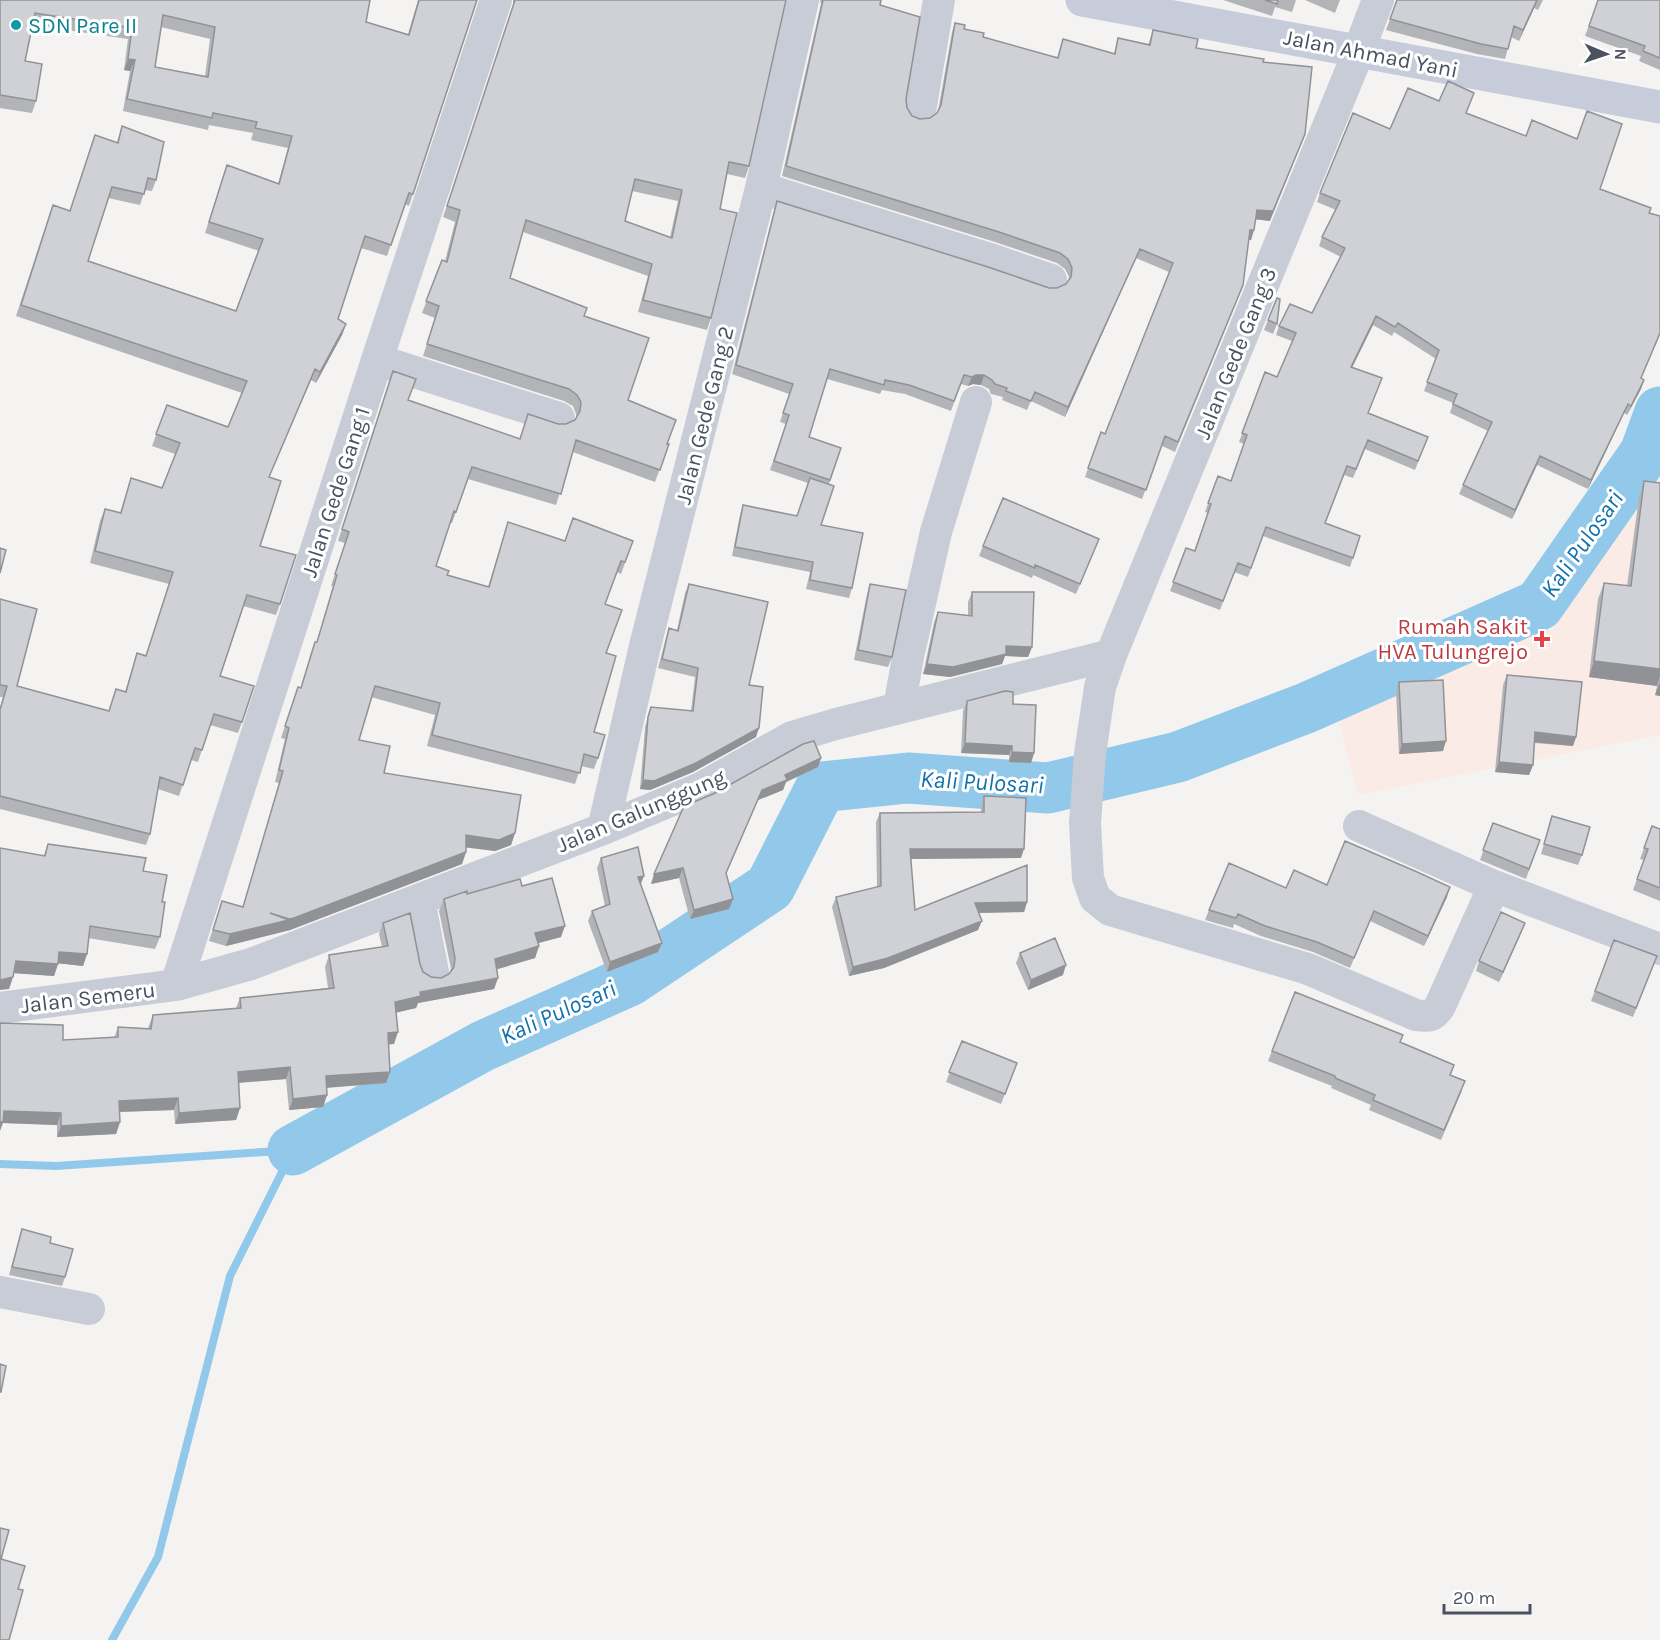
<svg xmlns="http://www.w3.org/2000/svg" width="1660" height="1640" font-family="Karla,sans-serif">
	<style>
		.medical { fill: #fbebe6 }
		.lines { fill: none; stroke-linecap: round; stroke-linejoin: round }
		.stream { stroke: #92c9ea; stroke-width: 8 }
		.river { stroke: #92c9ea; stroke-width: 51 }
		.street { stroke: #c7ccd6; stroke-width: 32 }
		.secondary { stroke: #c6ccda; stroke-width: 33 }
		.wall { fill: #b2b4b8; fill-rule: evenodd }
		.shaded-wall { fill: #919296 }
		.building { fill: #cfd1d6; stroke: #919296; stroke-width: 1.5; fill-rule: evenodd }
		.culture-dot { fill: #0f9aa8; stroke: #fff; stroke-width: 2 }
		.health-dot { fill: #e0444e; stroke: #fff; stroke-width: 2 }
		.labels { text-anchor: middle; stroke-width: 6; stroke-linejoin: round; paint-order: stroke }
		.culture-label { font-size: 22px; fill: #0d838f; stroke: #fff; text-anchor: start }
		.street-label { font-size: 22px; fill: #4a525f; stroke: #fff }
		.health-label { font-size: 22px; fill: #be3a42; stroke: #fff; text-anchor: end }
		.water-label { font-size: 24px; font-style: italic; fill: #1172ac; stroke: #fff }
	</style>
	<rect width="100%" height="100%" fill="#f4f3f2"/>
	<path class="medical" d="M1660 415V735L1358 795 1329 685 1520 594Z"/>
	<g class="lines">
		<path class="stream" d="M0 1164 56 1166 293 1150
			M112 1640 158 1557 230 1276 293 1150"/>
		<path class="river" d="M293 1150 483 1046 629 981 770 887 821 787 908 778 1048 788 1178 757 1306 708 1539 605 1645 453 1660 412"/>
		<path class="street" d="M1378 0 1352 68 1111 655 1100 687 1090 754 1085 823 1088 878 1095 898 1110 910 1308 969 1416 1015C1429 1017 1433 1017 1440 1006L1494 886 1660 949
			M920 111 939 0
			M761 188 990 259 1051 280
			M377 360 559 418
			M899 708 908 657 936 532 976 402
			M1359 826 1494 886
			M603 829 645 646 761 188 803 0
			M419 900 433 972
			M176 985 377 360 496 0
			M0 1008 176 985 251 964 603 829 701 788 792 737 836 724 1111 655
			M0 1292 89 1309"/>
		<path class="secondary" d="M1082 0 1660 107"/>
	</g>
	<path class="wall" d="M0 0 366 22 408 34 418 0H477L413 194 409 206 405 204 387 256 361 248 338 319 346 324 342 335 316 383 311 380 269 477 260 546 280 604 276 615 243 606 220 676 242 722 238 733 210 725 198 762 191 760 179 796 158 789 150 834 146 845 0 809V707L3 697H0V599L17 686 109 711 116 689 125 692 137 653 146 655 169 584 90 563 100 521 105 509 120 513 131 478 162 488 175 454 152 446 167 405 228 427 242 393 16 316 49 216 70 211 117 142 122 126 156 180 152 191 145 190 140 205 108 198 88 261 236 311 259 251 205 233 223 176 278 184 288 148 251 140 253 133 209 125 208 130 123 111 130 71 124 70 128 39 33 25 25 61 36 101 32 113 0 108ZM161 27 210 39 205 76 155 67Z
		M513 0H786L749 166 745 178 727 174 720 209 711 318 707 330 638 312 648 276 523 232 510 278 584 316 628 400 667 444H669L655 482 573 452 556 505 468 479 452 523H450L436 566 447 575 488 587 508 522 565 541H633L621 574 617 572 605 604 606 653 594 732 598 758 594 769 581 766 575 784 427 746 435 715 371 697 359 740 384 773 515 833 511 845 495 851 466 847V852L462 864 290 930 226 946 209 941 222 901 243 907 279 783 275 782 285 739 281 738 298 687 301 688 311 653 315 642H317L333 586H331L345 543 338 541 393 371 408 400 520 439 528 414 558 424H566L575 420 576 418V414L573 406 564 401 423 356 435 318 422 313 442 260 445 261 455 222 443 217 513 6ZM632 191 678 201 670 237 625 221Z
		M820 0H881L880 5 906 99 907 108 912 116 920 119 930 118 937 113 938 111 952 32 955 23 964 29 983 37 1057 58 1063 39 1114 54 1118 38 1148 45 1153 30 1196 48 1263 62 1270 221 1256 219 1251 240H1249L1243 285 1175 452 1162 446 1142 499 1085 477 1101 432 1105 434 1169 272 1136 258 1065 417 1031 401 1027 410 1002 400 1003 397 991 394 989 389 981 385 973 384 968 386 961 384 951 411 905 394 882 390 880 394 827 379 809 437 841 448 829 484 821 525 852 588 849 598 806 589 810 572 732 556 740 515 743 505 797 516 808 483 770 470 786 424 780 422 789 394 732 374 774 211 777 201 1049 288H1057L1066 284 1068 281 1069 277 1065 269 1057 263 995 242 782 176 821 4Z
		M1223 0H1296L1292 12 1275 7 1272 16Z
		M1305 0H1340L1335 13Z
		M1396 0H1543L1538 10 1534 8 1519 41 1511 37 1505 59 1477 54 1386 30 1395 6Z
		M1598 0H1660V70L1639 61 1641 56 1585 36Z
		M1466 113 1600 189 1649 213 1641 378 1644 380 1641 389 1627 415 1624 413 1588 489 1537 465 1512 519 1459 494 1488 431 1450 413 1453 403 1424 391 1436 359 1394 332 1392 336 1373 325 1352 367 1369 413 1428 437 1415 470 1365 449 1353 478 1344 475 1325 523 1360 536 1350 567 1263 536 1248 577 1234 572 1220 610 1170 591 1186 548 1194 551 1208 513 1205 512 1218 476 1231 481 1244 444 1239 442 1265 372 1277 377 1292 341 1276 335 1279 326 1312 313 1341 257 1319 246 1322 237 1336 210 1317 202 1320 193 1390 129Z
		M1277 298V324L1273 334 1264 330Z
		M1644 481 1660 483V696L1655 695 1657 686 1589 677 1598 599 1604 583 1627 586 1639 497Z
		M1099 539 1076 594 1033 575 1032 578 979 556 983 546Z
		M689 584 749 685 756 737 693 772 650 790 640 789 645 727 651 707 691 711 695 677 658 668 666 638 669 628 677 630 685 593Z
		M870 584 892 657 888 667 854 660 867 594Z
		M972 592 1032 647 1028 657 1005 656 1002 664 950 677 923 674 934 622 938 612 968 615V602Z
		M1507 675 1576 737 1573 746 1534 743 1533 765 1529 775 1495 772 1503 685Z
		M1399 682 1443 751 1399 754 1396 692Z
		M967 701 1013 704 1034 753 1031 763 1009 762V755L961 753 963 711Z
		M821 758 818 767 786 782 783 790 758 800 726 874 733 899 729 909 690 919 679 878 651 884 713 794Z
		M984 796 1021 858 911 859 915 910 1027 902 1024 912 979 913 978 930 884 968 849 976 832 907 836 897 877 887 876 822 880 813 981 812V806Z
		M1552 816 1582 855 1578 865 1541 854Z
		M1493 823 1540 840 1526 879 1480 860Z
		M1660 829V901L1633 890 1644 860 1640 859 1644 848Z
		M48 844 143 871 162 902 160 937 155 949 88 938 87 954 83 966 58 963 54 976 14 973 9 989 44 855Z
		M601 858 641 885 662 943 658 952 607 972 588 921 592 911 605 906 597 868Z
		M1327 885 1447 897 1424 946 1370 921 1350 968 1313 952 1261 936 1234 924 1233 928 1205 920 1209 910 1286 888Z
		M522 886 561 937 538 943 539 946 535 958 497 969 498 978 494 989 418 1003 416 1008 396 1012 394 1044H388L390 1072 386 1083 327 1088V1095L323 1107 289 1110 286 1079 239 1083 240 1108 236 1120 175 1124 174 1110 120 1112V1122L116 1134 57 1137V1125L3 1123 0 1023 63 1040 114 1038 118 1027 148 1028 153 1015 236 1008 240 998 328 988 325 967 329 955 382 947 379 934 383 923 420 964 423 972 431 977 441 978 449 974 451 969 439 911 444 899 467 894Z
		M1521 933 1499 982 1476 971 1479 961Z
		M1614 940 1657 956 1633 1017 1591 1001Z
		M1020 953 1063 975 1028 990 1016 963Z
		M1295 992 1400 1042 1454 1065 1451 1075 1462 1091 1441 1140 1369 1110 1371 1105 1331 1088 1332 1086 1268 1061Z
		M962 1041 1017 1063 1001 1104 946 1082Z
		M22 1229 50 1243 65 1277 62 1286 9 1275Z"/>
	<path class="shaded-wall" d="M1537 0 1534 8 1519 41 1523 30Z
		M128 59 135 60 130 71 124 70Z
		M1301 144 1270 221 1253 219 1257 210Z
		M1250 230H1254L1251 240 1247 239Z
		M1140 249 1136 258 1065 417 1068 407Z
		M1376 316 1373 325 1348 376 1351 367Z
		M346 324 342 335 316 383 320 372Z
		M315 369 311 380 264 488 269 477Z
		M976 375H984L981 385 973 384 968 386 972 377Z
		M1644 380 1641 389 1627 415 1631 406Z
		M1628 404 1624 413 1588 489 1591 480Z
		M1540 456 1537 465 1512 519 1515 510Z
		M1006 646 1032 647 1028 657 1005 656 1002 664 950 677 923 674 927 664Z
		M1594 661 1660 669V676L1657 686 1589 677Z
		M1660 682V696L1655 695Z
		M759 728 756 737 693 772 650 790 640 789 643 780Z
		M1535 732 1576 737 1573 746 1532 742Z
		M1446 741 1443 751 1399 754 1402 744Z
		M965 743 1012 746 1009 755 961 753Z
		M1012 752 1034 753 1031 763 1009 762Z
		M821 758 818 767 786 782 783 790 758 800 722 883 762 790 785 775Z
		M1499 762 1533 765 1529 775 1495 772Z
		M515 833 511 845 495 851 462 847 466 835Z
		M910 849H1024L1021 858 906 859Z
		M466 852 462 864 290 930 226 946 230 934 289 919Z
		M683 868 679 878 651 884 654 874Z
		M644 876 640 886 638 877Z
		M1450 887 1447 897 1424 946 1428 936Z
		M733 899 729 909 690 919 694 910Z
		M1027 902 1024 912 971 913 975 903Z
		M982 921 978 930 884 968 849 976 853 967Z
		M1525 923 1521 933 1499 982 1503 972Z
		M565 926 561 937 531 945 535 933Z
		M662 943 658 952 607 972 610 962Z
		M539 946 535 958 491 971 495 959Z
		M59 952 87 954 83 966 55 963Z
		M16 961 58 964 54 976 12 973Z
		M1066 965 1063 975 1028 990 1031 980Z
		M13 977 9 989 0 990V980Z
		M498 978 494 989 418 1003 416 1008 391 1014 395 1002 420 992Z
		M398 1032 394 1044 384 1045 388 1033Z
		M290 1067 286 1079 234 1083 238 1072Z
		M390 1072 386 1083 321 1088 326 1076Z
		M327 1095 323 1107 289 1110 293 1099Z
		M178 1098 174 1110 115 1112 119 1101Z
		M240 1108 236 1120 175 1124 179 1113Z
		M4 1111 61 1113 57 1125 3 1123 0 1131V1122Z
		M120 1122 116 1134 57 1137 61 1126Z"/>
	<path class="building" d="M0 0H370L366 22 409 35 419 0H477L413 194 409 193 391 245 365 236 338 319 346 324 320 372 315 369 269 477 281 481 260 546 296 555 280 604 247 595 220 676 254 686 242 722 214 714 202 750 195 748 183 785 160 777 150 834 0 796V710L7 686 0 685V599L37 609 17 686 109 711 116 689 126 692 137 653 146 656 173 572 95 551 105 509 121 513 131 478 162 488 180 443 156 434 167 405 228 427 247 381 21 305 53 205 70 211 95 135 118 143 122 126 164 142 156 180 148 178 144 194 112 187 88 261 236 311 263 239 209 222 227 165 279 184 292 136 255 128 257 122 213 113 212 118 127 99 135 60 128 59 132 28 35 13 25 61 42 64 36 101 0 95ZM163 15 215 27 208 77 155 67Z
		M515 0H786L749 166 729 162 720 209 737 213 711 318 643 300 652 264 526 220 510 278 587 308 584 316 649 338 628 400 676 420 667 444H669L660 470 576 440 561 494 472 467 456 512 454 511 436 566 449 571 447 575 489 587 508 522 565 541 573 518 633 541 625 562 621 561 605 604 622 610 606 653 616 656 594 732 605 735 598 758 584 754 580 773 432 735 440 703 375 686 359 740 390 746 384 773 521 795 515 833 499 840 466 835V852L294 918 289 919 270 913 289 920 230 934 213 930 222 901 243 907 283 771 279 770 289 728 285 726 298 687 301 688 315 642H317L337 575 335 574 349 532 342 529 393 371 416 379 408 400 520 439 528 414 558 424H566L575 420 580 411 581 402 577 395 569 389 427 344 439 306 426 301 442 260 447 262 460 210 447 206ZM635 179 682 190 672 238 625 221Z
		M823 0H881L880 5 920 17 906 99 907 108 912 116 920 119 930 118 937 113 941 105 955 23 965 25 964 29 984 33 983 37 1058 58 1063 39 1115 54 1118 38 1150 45 1153 30 1198 39 1196 48 1264 59 1263 62 1312 67 1305 134 1273 211 1257 210 1254 230H1250L1243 285 1178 442 1165 436 1146 490 1088 468 1101 432 1105 434 1173 263 1140 249 1068 407 1035 392 1031 401 1006 391 1007 388 995 384 992 380 984 375H976L972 377 964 375 954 401 909 385 885 380 884 385 830 369 809 437 841 448 830 480 774 461 789 415 783 413 793 384 736 365 777 201 988 267 1049 288H1057L1066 284 1071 277 1072 268 1068 259 1060 253 999 232 786 166Z
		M1265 0H1278L1277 4Z
		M1397 0H1537L1523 30 1514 26 1508 49 1481 44 1390 19Z
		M1598 0H1660V58L1643 51 1645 46 1589 26Z
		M1448 81 1474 93 1466 113 1526 136 1532 120 1577 139 1587 111 1622 124 1600 189 1651 208 1649 213 1660 216V333L1641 378 1644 380 1631 406 1628 404 1591 480 1540 456 1515 510 1463 485 1492 422 1453 404 1457 394 1427 382 1439 350 1398 323 1395 327 1376 316 1351 367 1382 378 1368 413 1428 437 1418 461 1368 440 1356 469 1347 466 1325 523 1360 536 1353 558 1266 527 1251 568 1238 563 1223 601 1173 582 1186 548 1195 551 1211 504 1208 503 1218 476 1231 481 1247 435 1242 433 1265 372 1277 377 1296 333 1279 326 1290 304 1312 313 1345 248 1322 237 1340 201 1320 193 1353 113 1390 129 1408 88 1439 101Z
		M1277 298 1280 299 1277 324 1268 320Z
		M810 478 834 486 821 525 863 533 852 588 810 580 813 562 735 547 743 505 797 516Z
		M1644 481 1660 483V669L1594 661 1604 583 1631 586Z
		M1003 498 1099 539 1080 584 1035 565V568L983 546Z
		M0 548 6 550 0 573Z
		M689 584 768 602 749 685 763 687 759 728 696 763 654 781 643 780 648 717 651 707 693 711 698 668 662 659 669 628 678 631Z
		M870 584 906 590 892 657 858 650Z
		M972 592H1034L1032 647 1006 646V654L953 667 927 664 938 612 972 616Z
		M1507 675 1582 682 1576 737 1535 732 1533 765 1499 762Z
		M1443 680 1446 741 1402 744 1399 682Z
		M1005 691 1013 692V704L1036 705 1034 753 1012 752V746L965 743 967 701Z
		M814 741 821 758 785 775 787 780 762 790 726 873 733 899 694 910 683 868 654 874 684 806 713 794 803 744Z
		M984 796 1026 798 1024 849H910L915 910 1027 865V902L975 903 982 921 888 958 853 967 836 897 881 886 880 813 984 812Z
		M1552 816 1590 827 1582 855 1544 844Z
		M1493 823 1540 840 1529 869 1483 850Z
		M1652 826 1660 829V888L1637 879 1648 849 1644 848Z
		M1345 841 1415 871 1450 887 1428 936 1374 911 1354 958 1317 942 1265 926 1238 914 1236 918 1209 910 1229 863 1286 888 1294 870 1327 885Z
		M48 844 146 858 143 871 167 875 162 902H165L160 937 90 926 87 954 59 952 58 964 16 961 13 977 0 980V848L45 856Z
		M638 847 644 876 638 877 662 943 610 962 592 911 610 904 601 858Z
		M552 878 565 926 535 933 539 946 495 959 498 978 420 992 421 996 395 1002 398 1032 388 1033 390 1072 326 1076 327 1095 293 1099 290 1067 238 1072 240 1108 179 1113 178 1098 119 1101 120 1122 61 1126V1113L4 1111 3 1122H0V1023L63 1025V1040L118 1037V1027L151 1029 153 1015 241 1008 240 998 334 988 329 955 388 946 383 923 410 913 420 964 423 972 431 977 441 978 449 974 454 967 455 958 444 899 467 891V894L520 879 522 886Z
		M1501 912 1525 923 1503 972 1479 961Z
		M1055 938 1066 965 1031 980 1020 953Z
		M1614 940 1657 956 1636 1008 1595 991Z
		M1295 992 1403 1035 1400 1042 1454 1065 1450 1075 1465 1081 1444 1130 1373 1100 1375 1095 1335 1078V1076L1272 1051Z
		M962 1041 1017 1063 1005 1094 949 1072Z
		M22 1229 51 1237 50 1243 73 1249 65 1277 12 1267Z
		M0 1364 6 1366 1 1392H0Z
		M0 1528 9 1530 1 1559 25 1566 18 1589 23 1590 9 1640H0Z"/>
	<circle class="culture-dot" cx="16" cy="25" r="6"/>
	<path class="health-dot" d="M1539 630h6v6h6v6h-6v6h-6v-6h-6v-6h6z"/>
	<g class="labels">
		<g class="culture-label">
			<text x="28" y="33">SDN Pare II</text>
		</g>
		<g class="street-label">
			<text transform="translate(1371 53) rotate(11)" y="8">Jalan Ahmad Yani</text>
			<text transform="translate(1235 353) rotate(-68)" y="8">Jalan Gede Gang 3</text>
			<text transform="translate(704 415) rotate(-76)" y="8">Jalan Gede Gang 2</text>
			<text transform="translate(335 492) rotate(-72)" y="8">Jalan Gede Gang 1</text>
			<text transform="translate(641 810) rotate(-23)" y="8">Jalan Galunggung</text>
			<text transform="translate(88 997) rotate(-7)" y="8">Jalan Semeru</text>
		</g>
		<g class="health-label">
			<text x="1528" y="634">Rumah Sakit<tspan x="1528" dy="25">HVA Tulungrejo</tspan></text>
		</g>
		<g class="water-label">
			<text transform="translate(1582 544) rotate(-55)" y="8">Kali Pulosari</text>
			<text transform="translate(982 782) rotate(3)" y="8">Kali Pulosari</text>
			<text transform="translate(558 1012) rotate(-24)" y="8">Kali Pulosari</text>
		</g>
	</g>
	<g transform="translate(1606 54) rotate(92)" stroke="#ffffff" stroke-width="4.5" paint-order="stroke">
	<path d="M0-4.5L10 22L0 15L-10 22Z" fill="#4a525f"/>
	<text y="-9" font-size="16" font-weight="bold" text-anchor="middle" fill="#4a525f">N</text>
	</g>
	<path d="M1444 1604v9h86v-9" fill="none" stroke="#4a525f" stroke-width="3"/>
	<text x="1453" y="1604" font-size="18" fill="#4a525f" stroke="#ffffff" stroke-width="4.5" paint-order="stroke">20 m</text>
</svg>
